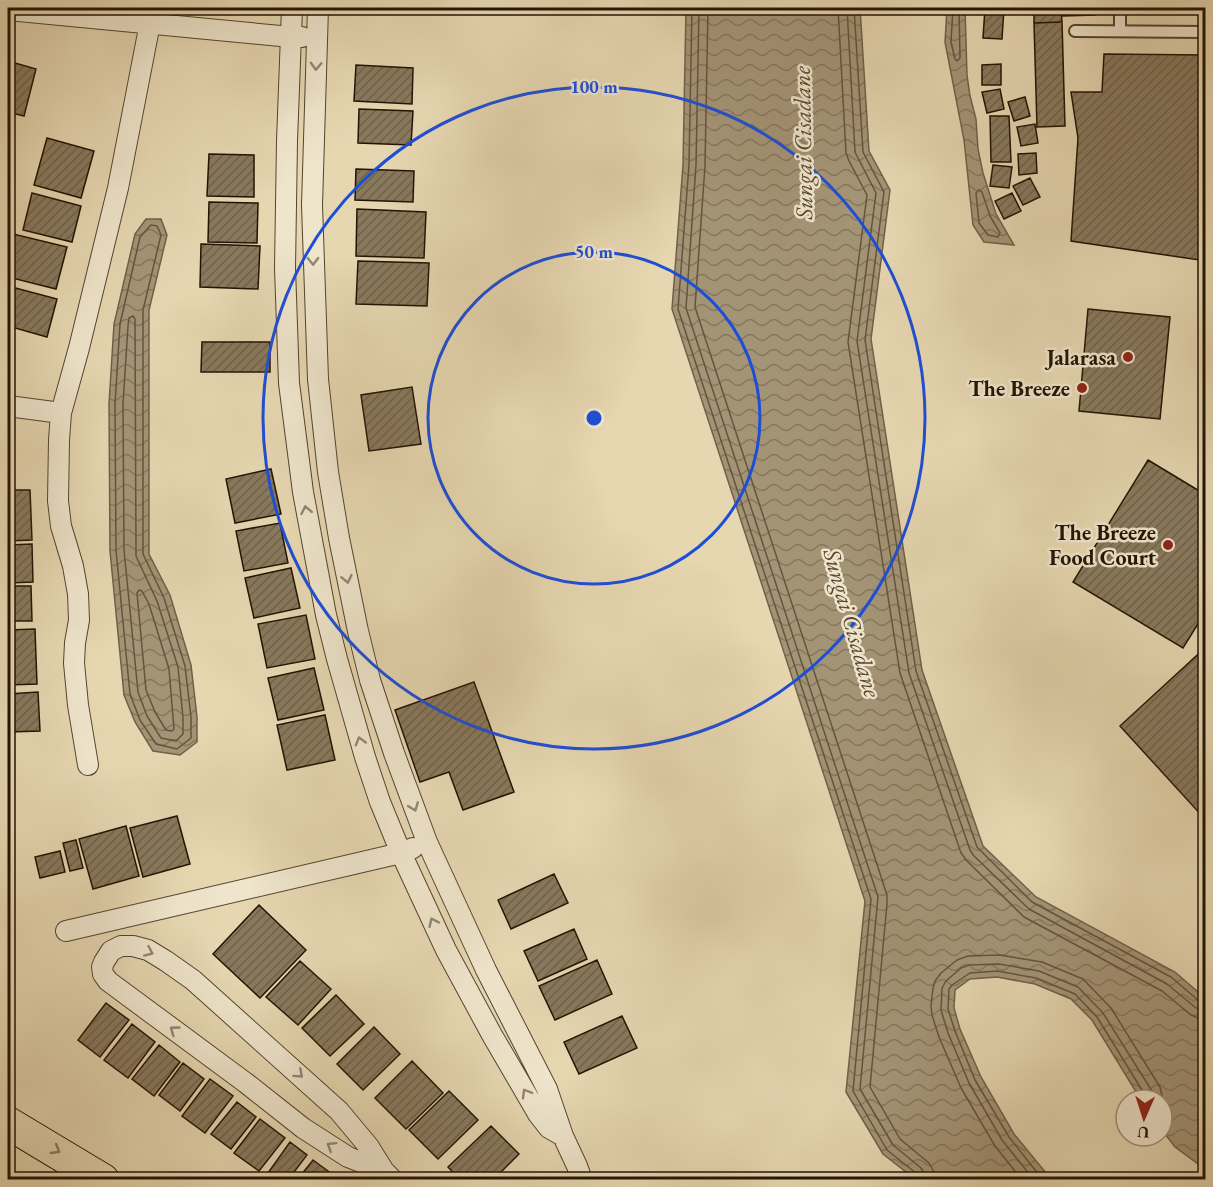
<svg xmlns="http://www.w3.org/2000/svg" width="1213" height="1187" font-family="'EB Garamond',serif">
	<style>
		.water { fill: url(#water-waves); stroke: #706048; stroke-width: 1.5 }
		.lines { fill: none; stroke-linecap: round; stroke-linejoin: round }
		.shore { stroke: #64543c; stroke-width: 1.5 }
		.building { fill: url(#building-hatch); stroke: #231302; stroke-width: 1.5 }
		.service-casing { stroke: #54442e; stroke-width: 14 }
		.minor-casing { stroke: #54442e; stroke-width: 22 }
		.primary-casing { stroke: #231302; stroke-width: 34 }
		.service { stroke: #efe5cc; stroke-width: 10 }
		.minor { stroke: #efe5cc; stroke-width: 20 }
		.primary { stroke: #e6d7b1; stroke-width: 32 }
		.oneway { stroke: #938671 }
		.oneway2 { stroke: #8e7f62 }
		.ring { fill: none; stroke: #1d4ed8; stroke-width: 3 }
		.poi-dot { fill: #8f2418; stroke: #efe5cc; stroke-width: 2 }
		.labels { text-anchor: middle; stroke-width: 5; stroke-linejoin: round; paint-order: stroke }
		.poi-label { font-size: 22px; font-weight: bold; fill: #231302; stroke: #efe5cc; text-anchor: end }
		.water-label { font-size: 24px; font-style: italic; fill: #574730; stroke: #efe5cc }
		.centre { fill: #1d4ed8; stroke: #efe5cc; stroke-width: 3 }
		.ring-label { font-size: 18px; text-anchor: middle; font-weight: bold; fill: #1d4ed8; stroke: #efe5cc; stroke-width: 5; stroke-linejoin: round; paint-order: stroke }
	</style>
	<defs>
		<pattern id="water-waves" width="16" height="10" patternUnits="userSpaceOnUse" patternTransform="scale(1.5)"><rect width="16" height="10" fill="#a49476"/><path d="M0 5q4-4 8 0t8 0" fill="none" stroke="#85785f"/></pattern>
		<pattern id="building-hatch" width="6" height="6" patternUnits="userSpaceOnUse" patternTransform="scale(1.5)"><rect width="6" height="6" fill="#88795d"/><path d="M-1 1l2-2M0 6l6-6M5 7l2-2" fill="none" stroke="#6f624b"/></pattern>
	</defs>
	<rect width="100%" height="100%" fill="#e6d7b1"/>
	<filter id="stains"><feTurbulence type="fractalNoise" baseFrequency=".00333" numOctaves="4"/><feColorMatrix values="0 0 0 0 .2 0 0 0 0 .09 0 0 0 0 .02 0 0 0 .5 -.17"/></filter>
	<radialGradient id="worn" r=".72"><stop offset=".6" stop-color="#630" stop-opacity="0"/><stop offset="1" stop-color="#630" stop-opacity=".3"/></radialGradient>
	<path class="water" d="M686 8H860L869 151 890 190 871 339 922 670 983 846 1036 897 1175 972 1205 998V1169L1175 1147 1162 1130V1100H1141L1092 1020 1071 999 1035 984 997 977 970 979 955 990 954 1008 960 1029 981 1077 1014 1134 1051 1179H915L883 1154 846 1092 865 901 672 309 683 165Z
		M947 8H965L967 75 970 96 976 119 978 149 983 173 996 214 1014 245 984 242 973 225 964 140 945 42Z
		M146 219H161L167 235 149 310V554L170 595 191 665 197 717V742L180 755 153 751 135 722 124 695 110 551 109 404 114 324 135 234Z"/>
	<g class="lines">
		<path class="shore" d="M692 8 689 165 678 309 871 899 853 1091 887 1150 916 1173 918 1180
			M699 8 696 165 686 308 878 897 860 1089 893 1145 921 1168 924 1173 925 1180
			M708 8 705 166 695 307 887 895V904L870 1087 900 1139 929 1163 934 1172V1180
			M838 8 846 153 849 161 867 195 848 342 900 673 961 853 967 861 1024 917 1162 991 1191 1015 1198 1018 1206 1019
			M847 8 855 152 876 193 857 341 909 673 970 850 974 856 1029 909 1167 984 1196 1008 1206 1010
			M854 8 863 152 884 192 865 340 916 671 977 847 1032 902 1171 977 1199 1001 1206 1002
			M953 8 951 42 955 59 957 61 960 58 959 8
			M979 190 982 192 990 216 1000 233 998 237 988 235 979 223 976 193Z
			M151 225 157 226 161 235 143 310V554L164 598 185 666 191 717V738L177 749 156 744 140 720 130 694 116 550 115 404 120 324 140 237Z
			M133 316 135 319 136 556 157 601 178 667 183 718V734L176 741 161 738 147 716 138 692 124 550 123 404 128 326 129 318Z
			M139 590 142 591 149 604 169 669 174 729 172 731 166 730 155 712 146 690 137 593Z
			M1022 1180 995 1146 961 1088 939 1037 932 1015 931 1006 933 988 935 981 941 973 957 960 968 956 1000 955 1042 962 1083 979 1111 1008 1160 1087 1162 1096V1104
			M1034 1180 1002 1140 969 1083 948 1033 941 1010 942 988 946 981 961 968 969 965 999 964 1039 971 1078 987 1103 1013 1152 1091 1153 1100
			M1043 1180 1009 1137 975 1080 955 1031 948 1009 949 989 952 985 970 973 997 971 1036 978 1075 994 1097 1017 1145 1095 1146 1100"/>
	</g>
	<path class="building" d="M985 8H1004L1002 39 983 38Z
		M1023 8H1061L1062 22 1034 23V13H1023Z
		M1063 8H1095V15L1063 16Z
		M1062 22 1065 126 1037 127 1034 23Z
		M1104 54 1206 55V261L1071 241 1078 138 1071 92H1102Z
		M8 61 36 69 24 116 8 112Z
		M1001 64V85H982V65Z
		M356 65 413 68 412 104 354 101Z
		M1000 89 1004 109 987 113 982 92Z
		M1025 97 1030 116 1014 121 1008 102Z
		M359 109 413 111 411 145 358 143Z
		M990 116H1009L1011 162H991Z
		M1035 124 1038 143 1021 146 1017 127Z
		M47 138 94 151 81 198 34 185Z
		M1036 153 1037 173 1019 175 1018 154Z
		M209 154 254 155V197L207 196Z
		M993 165 1012 167 1009 188 990 186Z
		M356 169 414 171 413 202 355 200Z
		M1030 178 1040 197 1023 205 1013 186Z
		M32 193 81 206 72 242 23 230Z
		M1012 193 1021 211 1004 219 995 201Z
		M209 202 258 203 257 243 208 242Z
		M357 209 426 212 424 258 356 256Z
		M9 233 67 247 56 289 8 277V237Z
		M201 244 260 246 258 289 200 287Z
		M358 261 429 263 427 306 356 304Z
		M8 286 57 299 47 337 8 326Z
		M1088 309 1170 317 1160 419 1079 411Z
		M202 342H270V372H201Z
		M412 387 421 444 369 451 361 395Z
		M1148 460 1206 495V611L1183 648 1073 582Z
		M271 469 281 514 235 523 226 479Z
		M8 490H30L32 540 8 541Z
		M280 523 288 563 244 571 236 531Z
		M32 544 33 582 8 583V545Z
		M291 568 300 608 254 618 245 578Z
		M8 586H31L32 621H8Z
		M306 615 315 659 267 668 258 624Z
		M35 629 37 684 8 685V630Z
		M1206 647V814L1203 817 1120 726Z
		M314 668 324 710 278 720 268 678Z
		M474 682 514 792 463 810 449 772 420 782 395 710Z
		M38 692 40 731 8 732V694Z
		M325 715 335 760 287 770 277 725Z
		M177 816 190 864 143 877 130 828Z
		M126 826 139 876 93 889 79 839Z
		M76 840 83 868 70 871 63 843Z
		M60 851 65 872 40 878 35 857Z
		M554 874 568 903 511 929 498 900Z
		M259 905 306 950 260 998 213 954Z
		M574 929 587 959 538 981 524 951Z
		M597 960 612 994 555 1020 539 986Z
		M300 961 331 989 298 1025 266 997Z
		M336 995 364 1024 330 1056 302 1028Z
		M106 1003 129 1020 100 1057 78 1040Z
		M622 1016 637 1048 579 1074 564 1042Z
		M132 1024 155 1042 128 1078 104 1060Z
		M374 1027 400 1054 363 1090 337 1064Z
		M159 1045 180 1062 154 1096 132 1079Z
		M412 1061 443 1093 406 1129 375 1098Z
		M183 1063 204 1079 180 1111 159 1095Z
		M210 1079 233 1096 205 1133 182 1116Z
		M449 1091 478 1120 438 1159 409 1130Z
		M237 1102 256 1117 231 1149 211 1134Z
		M260 1119 285 1138 259 1171 234 1153Z
		M491 1126 519 1154 493 1180H460L448 1167Z
		M290 1142 307 1155 288 1180H263Z
		M313 1160 336 1177 334 1180H297Z"/>
	<g class="lines">
		<g class="service-casing">
			<path id="service" d="M1075 31 1206 32
				M1120 31V8"/>
		</g>
		<g class="minor-casing">
			<path id="minor" d="M292 8 287 141 285 268 289 383 303 492 326 615 337 659 365 757 380 802 401 853 446 950 492 1035 538 1114 549 1128 563 1136
				M318 8 312 205 318 379 328 472 339 538 358 631 370 680 394 753 427 842 486 970 547 1089 563 1136 577 1166 582 1180
				M8 10 291 37H302
				M8 406 61 413
				M88 765 78 705 74 663 75 643 79 620 78 594 73 566 61 526 58 501 59 440 61 413 79 348 118 188 150 23
				M66 931 401 853 413 848
				M384 1171 348 1157 303 1128 246 1083 108 981 103 974 102 967 104 962 111 951 121 946H133L148 950 166 961 193 980 339 1111 369 1147 384 1171 393 1180"/>
		</g>
		<g class="primary-casing">
			<path id="primary" d="M8 1123 103 1180"/>
		</g>
		<use href="#service" class="service"/>
		<use href="#minor" class="minor"/>
		<use href="#primary" class="primary"/>
	</g>
	<defs><path id="oneway-chevron" d="M-2-3.5L2.5 0L-2 3.5" fill="none" stroke-width="1.6" stroke-linecap="round" stroke-linejoin="round" transform="scale(1.5)"/></defs>
	<g class="oneway">
		<use href="#oneway-chevron" transform="translate(316 66) rotate(92)"/>
		<use href="#oneway-chevron" transform="translate(313 261) rotate(89)"/>
		<use href="#oneway-chevron" transform="translate(306 510) rotate(-101)"/>
		<use href="#oneway-chevron" transform="translate(347 579) rotate(78)"/>
		<use href="#oneway-chevron" transform="translate(360 741) rotate(-106)"/>
		<use href="#oneway-chevron" transform="translate(414 807) rotate(69)"/>
		<use href="#oneway-chevron" transform="translate(433 922) rotate(-115)"/>
		<use href="#oneway-chevron" transform="translate(149 952) rotate(24)"/>
		<use href="#oneway-chevron" transform="translate(174 1030) rotate(-144)"/>
		<use href="#oneway-chevron" transform="translate(299 1074) rotate(42)"/>
		<use href="#oneway-chevron" transform="translate(526 1093) rotate(-120)"/>
		<use href="#oneway-chevron" transform="translate(331 1146) rotate(-148)"/>
	</g>
	<use class="oneway2" href="#oneway-chevron" transform="translate(56 1150) rotate(31)"/>
	<g class="ring">
		<circle cx="594" cy="418" r="166"/>
		<circle cx="594" cy="418" r="331"/>
	</g>
	<g class="poi-dot">
		<circle cx="1128" cy="357" r="6"/>
		<circle cx="1082" cy="388" r="6"/>
		<circle cx="1168" cy="545" r="6"/>
	</g>
	<g class="labels">
		<g class="poi-label">
			<text x="1116" y="365">Jalarasa</text>
			<text x="1070" y="396">The Breeze</text>
			<text x="1156" y="540">The Breeze<tspan x="1156" dy="25">Food Court</tspan></text>
		</g>
		<g class="water-label">
			<text transform="translate(803 143) rotate(-91)" y="8">Sungai Cisadane</text>
			<text transform="translate(852 623) rotate(74)" y="8">Sungai Cisadane</text>
		</g>
	</g>
	<circle cx="594" cy="418" r="9" class="centre"/>
	<g class="ring-label">
		<text x="594" y="93">100 m</text>
		<text x="594" y="258">50 m</text>
	</g>
	<rect width="1213" height="1187" fill="none" stroke="#e6d7b1" stroke-width="30"/>
	<rect x="9" y="9" width="1195" height="1169" fill="none" stroke="#231302" stroke-width="3"/>
	<rect x="15" y="15" width="1183" height="1157" fill="none" stroke="#231302" stroke-width="1.5"/>
	<g transform="translate(1144 1118) rotate(183)"><circle r="28" fill="#efe5cc" stroke="#9d917b" stroke-width="1.5"/>
	<path d="M0-4.5L10 22L0 15L-10 22Z" fill="#8f2418"/>
	<text y="-9" font-size="16" font-weight="bold" text-anchor="middle" fill="#231302">U</text>
	</g>
	<rect width="100%" height="100%" filter="url(#stains)"/>
	<rect width="100%" height="100%" fill="url(#worn)"/>
</svg>
